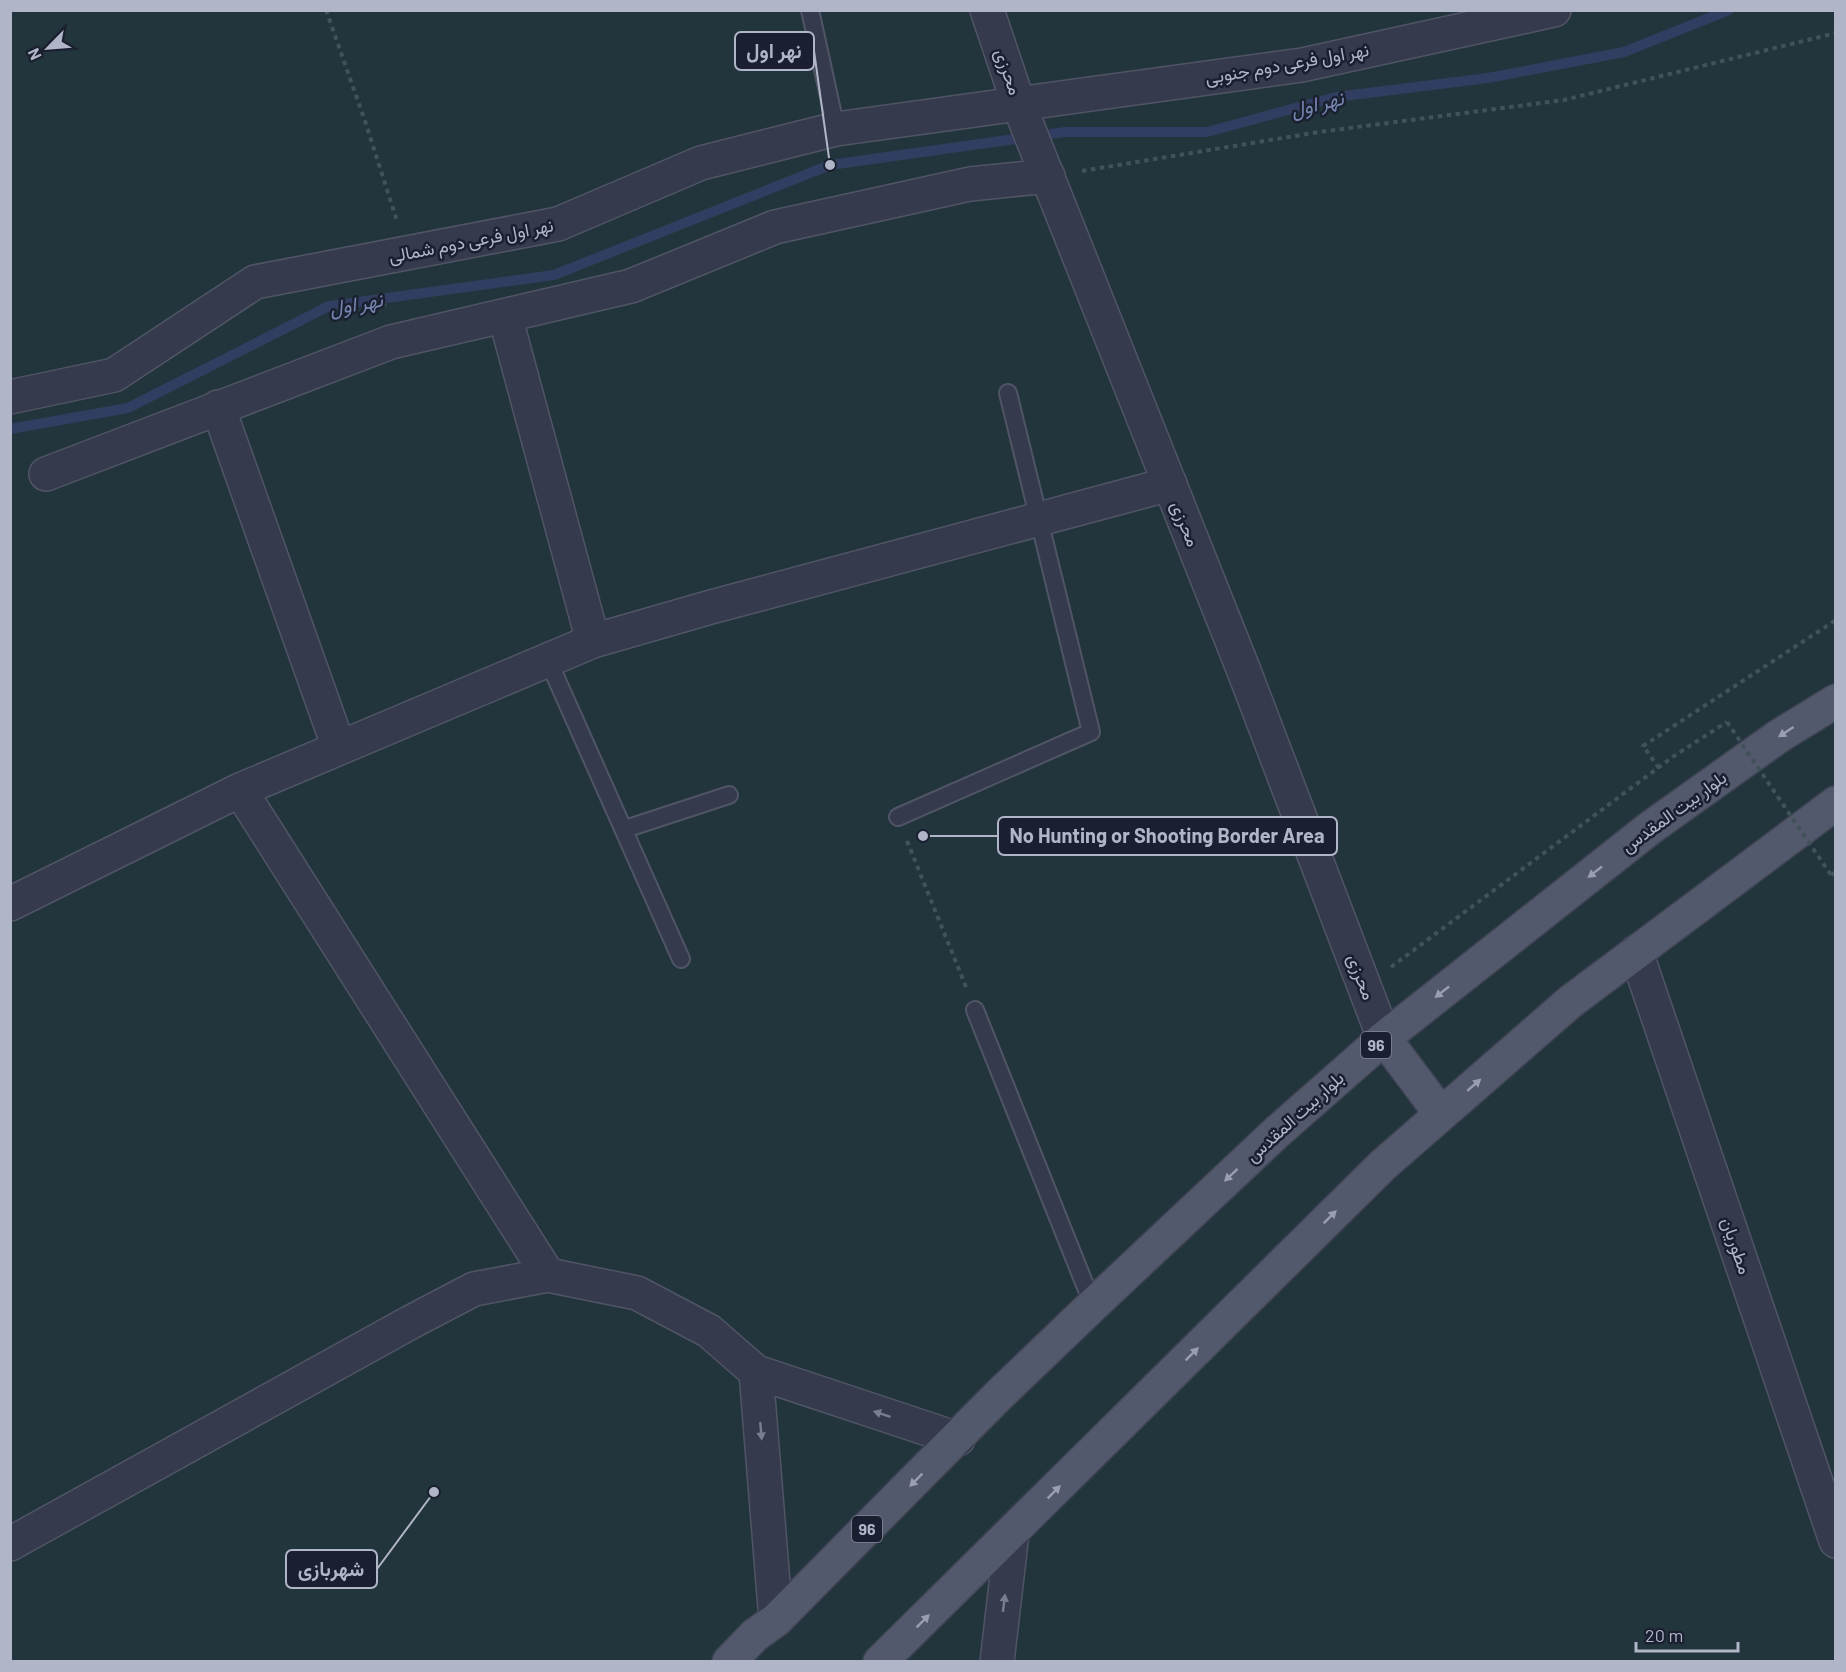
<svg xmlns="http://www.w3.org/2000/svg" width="1846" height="1672" font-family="Barlow,Vazirmatn,sans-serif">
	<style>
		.green { fill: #23353c }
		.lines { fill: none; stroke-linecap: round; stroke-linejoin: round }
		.stream { stroke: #323e61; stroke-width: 10 }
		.service-casing { stroke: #505566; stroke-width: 20 }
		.minor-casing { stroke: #505566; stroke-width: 36 }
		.tertiary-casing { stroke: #505566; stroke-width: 36 }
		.primary-casing { stroke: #3e4454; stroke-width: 36 }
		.path { stroke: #41525a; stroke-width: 4; stroke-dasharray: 4.5 4.5; stroke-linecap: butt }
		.service { stroke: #353b4c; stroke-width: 16 }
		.minor { stroke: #353b4c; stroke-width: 33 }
		.tertiary { stroke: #353b4c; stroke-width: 33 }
		.primary { stroke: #53596c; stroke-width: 33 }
		.path-bridge { stroke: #41525a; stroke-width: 4; stroke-dasharray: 4.5 4.5; stroke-linecap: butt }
		.oneway { fill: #999eb0 }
		.oneway2 { fill: #797e90 }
		.labels { text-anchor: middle; stroke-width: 5; stroke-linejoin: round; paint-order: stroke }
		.shield { fill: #1a2030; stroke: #83889a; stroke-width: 1.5 }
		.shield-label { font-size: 16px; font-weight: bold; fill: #b0b5c7 }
		.street-label { font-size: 18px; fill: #b0b5c7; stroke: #1a2030 }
		.water-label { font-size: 20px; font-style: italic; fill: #7786b1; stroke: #1a2030 }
		.leader { fill: none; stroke: #b0b5c7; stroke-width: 2 }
		.callout-dot { fill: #b0b5c7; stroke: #1a2030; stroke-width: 2 }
		.callout { fill: #1a2030; stroke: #b0b5c7; stroke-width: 2 }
		.callout-label { font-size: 20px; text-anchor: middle; font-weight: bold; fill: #b0b5c7 }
	</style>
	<rect width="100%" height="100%" fill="#21283b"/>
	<path class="green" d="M11 11H1835V1661L11 1662Z"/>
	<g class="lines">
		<path class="stream" d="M10 429 128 408 329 306 554 275 830 165 1065 132H1207L1336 97 1488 78 1624 52 1729 10"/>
		<g class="service-casing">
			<path id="service" d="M810 10 836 129
				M548 660 681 959
				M898 817 1091 732 1008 393
				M625 829 729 795
				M975 1010 1093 1305"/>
		</g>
		<g class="minor-casing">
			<path id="minor" d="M505 316 593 641
				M10 397 114 375 255 282 558 224 701 163 836 129 1302 65 1554 10
				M218 407 339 748
				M46 474 391 342 631 286 775 227 970 184 1048 176
				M240 790 548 1275
				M10 904 240 790 593 641 711 607 1170 484
				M1636 952 1836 1541
				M756 1372 776 1620
				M10 1544 411 1322 474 1289 548 1275 637 1293 709 1331 756 1372 958 1439
				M997 1662 1012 1533"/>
		</g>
		<g class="tertiary-casing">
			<path id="tertiary" d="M987 10 1019 105 1244 671 1384 1038"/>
		</g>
		<g class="primary-casing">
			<path id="primary" d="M1384 1038 1441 1114
				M729 1662 755 1635 776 1620 999 1395 1093 1305 1277 1132 1384 1038 1650 828 1779 736 1836 701
				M880 1662 1383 1165 1570 1002 1836 803"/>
		</g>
		<path class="path" d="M326 10 366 124 397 221
			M1082 171 1319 132 1564 100 1836 33
			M382 293 385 309
			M1659 768 1643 746 1836 620
			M907 841 966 987
			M1831 875 1836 872
			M1391 967 1674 756 1727 722"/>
		<use href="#service" class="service"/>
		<use href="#minor" class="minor"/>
		<use href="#tertiary" class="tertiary"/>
		<use href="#primary" class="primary"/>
		<path class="path-bridge" d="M1727 722 1831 875"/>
	</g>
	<defs><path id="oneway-solid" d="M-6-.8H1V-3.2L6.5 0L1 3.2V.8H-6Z" transform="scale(1.5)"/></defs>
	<g class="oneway">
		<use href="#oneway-solid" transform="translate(1786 732) rotate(147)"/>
		<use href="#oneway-solid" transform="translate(1595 872) rotate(142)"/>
		<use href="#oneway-solid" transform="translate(1442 992) rotate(142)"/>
		<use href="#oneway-solid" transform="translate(1474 1085) rotate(-41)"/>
		<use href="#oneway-solid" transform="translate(1231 1175) rotate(137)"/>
		<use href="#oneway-solid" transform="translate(1330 1217) rotate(-45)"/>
		<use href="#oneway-solid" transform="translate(1192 1354) rotate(-45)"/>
		<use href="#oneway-solid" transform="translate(916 1480) rotate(135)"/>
		<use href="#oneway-solid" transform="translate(1054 1492) rotate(-45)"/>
		<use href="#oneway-solid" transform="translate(923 1621) rotate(-45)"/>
	</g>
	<g class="oneway2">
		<use href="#oneway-solid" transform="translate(882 1414) rotate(-162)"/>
		<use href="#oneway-solid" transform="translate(761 1431) rotate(85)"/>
		<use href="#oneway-solid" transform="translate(1004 1603) rotate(-83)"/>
	</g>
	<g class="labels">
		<g class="shield">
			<rect x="1361" y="1032" width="30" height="26" rx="4.5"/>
			<rect x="852" y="1516" width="30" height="26" rx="4.5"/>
		</g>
		<g class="shield-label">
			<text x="1376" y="1051">96</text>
			<text x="867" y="1535">96</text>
		</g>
		<g class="street-label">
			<text transform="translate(1287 64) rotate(-10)" y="6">نهر اول فرعی دوم جنوبی</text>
			<text transform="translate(1008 72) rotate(71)" y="6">محرزی</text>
			<text transform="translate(471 241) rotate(-11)" y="6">نهر اول فرعی دوم شمالی</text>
			<text transform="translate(1185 524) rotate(68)" y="6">محرزی</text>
			<text transform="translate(1674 812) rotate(-36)" y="6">بلوار بیت المقدس</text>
			<text transform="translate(1361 977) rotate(69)" y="6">محرزی</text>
			<text transform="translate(1295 1117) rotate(-42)" y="6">بلوار بیت المقدس</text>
			<text transform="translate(1736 1246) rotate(71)" y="6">مطوریان</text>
		</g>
		<g class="water-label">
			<text transform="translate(1317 104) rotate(-14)" y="7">نهر اول</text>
			<text transform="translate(356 304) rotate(-10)" y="7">نهر اول</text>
		</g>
	</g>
	<path class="leader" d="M830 165L814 51M923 836L998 836M434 1492L377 1569"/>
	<g class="callout-dot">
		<circle cx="830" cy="165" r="6"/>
		<circle cx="923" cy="836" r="6"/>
		<circle cx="434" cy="1492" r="6"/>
	</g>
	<g class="callout">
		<rect x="735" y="32" width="79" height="38" rx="6"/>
		<rect x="998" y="817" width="339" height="38" rx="6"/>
		<rect x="286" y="1550" width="91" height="38" rx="6"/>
	</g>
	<g class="callout-label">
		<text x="774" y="58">نهر اول</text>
		<text x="1167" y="843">No Hunting or Shooting Border Area</text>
		<text x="331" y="1576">شهربازی</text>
	</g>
	<rect width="1846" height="1672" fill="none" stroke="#b0b5c7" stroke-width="24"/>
	<g transform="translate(48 48) rotate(245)" stroke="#1a2030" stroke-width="4.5" paint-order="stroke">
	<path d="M0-4.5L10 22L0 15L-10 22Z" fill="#b0b5c7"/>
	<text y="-9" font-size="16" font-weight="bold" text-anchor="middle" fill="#b0b5c7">N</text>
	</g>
	<path d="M1636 1642v9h102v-9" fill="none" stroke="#b0b5c7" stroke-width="3"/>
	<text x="1645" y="1642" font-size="18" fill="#b0b5c7" stroke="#1a2030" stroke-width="4.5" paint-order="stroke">20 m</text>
</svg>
